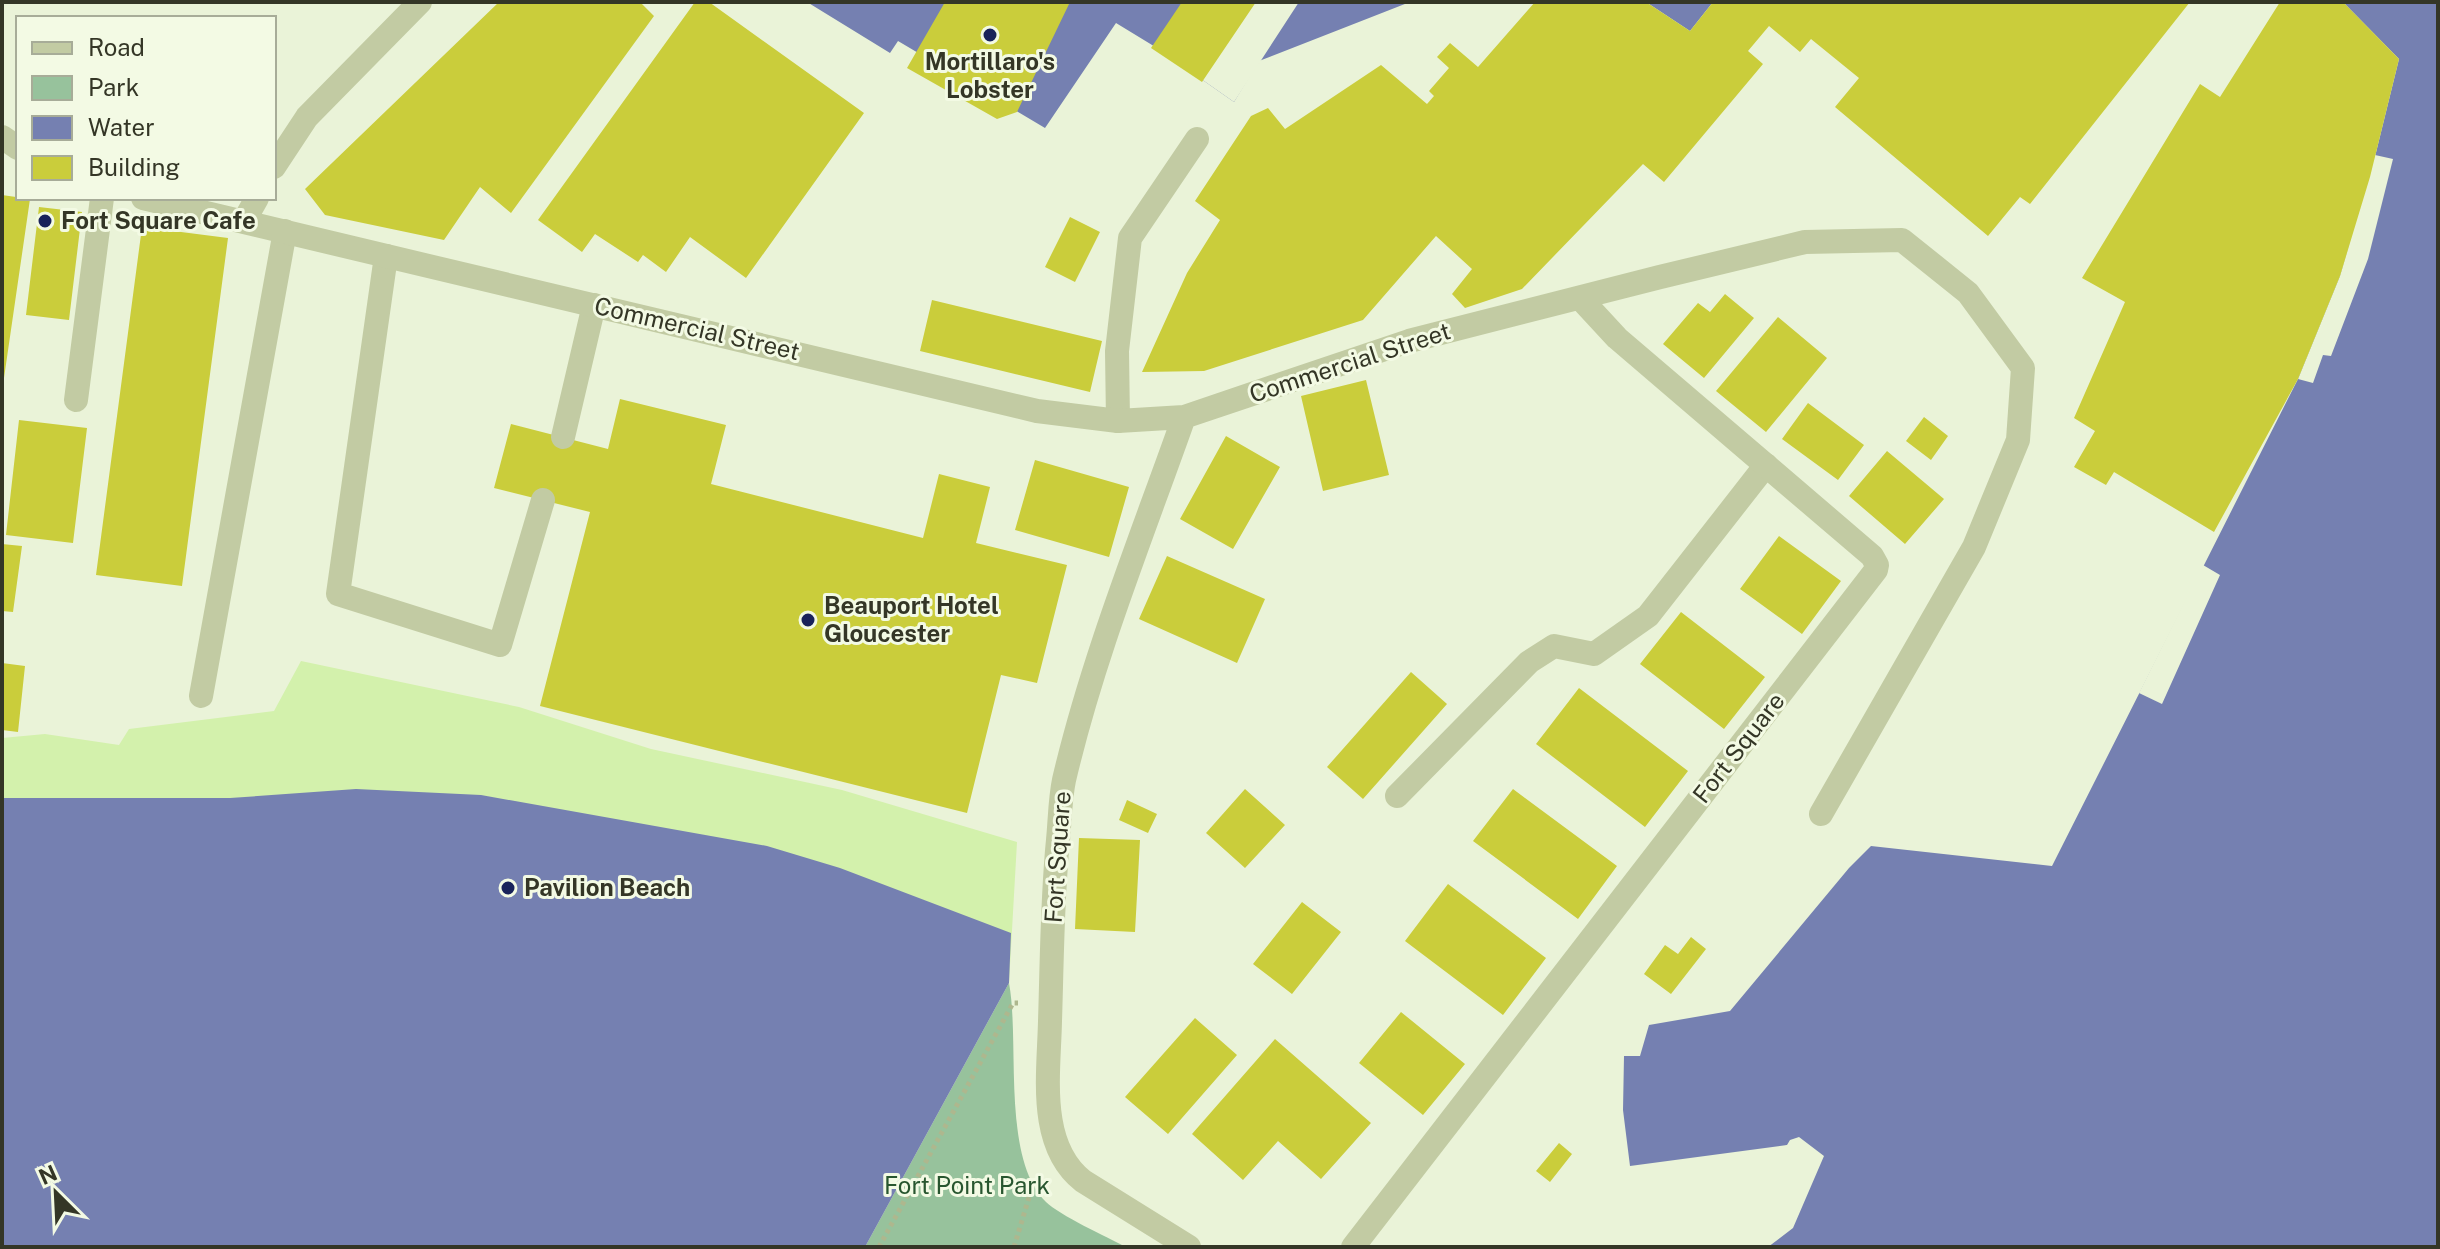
<svg xmlns="http://www.w3.org/2000/svg" width="2440" height="1249" font-family="'Public Sans',sans-serif">
	<style>
		.green { fill: #97c29c }
		.sand { fill: #d3f1ac }
		.water { fill: #7580b1 }
		.pier { fill: #eaf3d8 }
		.building { fill: #cacd3b }
		.lines { fill: none; stroke-linecap: round; stroke-linejoin: round }
		.path { stroke: #aeb78e; stroke-width: 5; stroke-dasharray: 4 4; stroke-linecap: butt }
		.lane { stroke: #c2cba3; stroke-width: 24 }
		.street { stroke: #c2cba3; stroke-width: 24 }
		.poi-dot { fill: #19235a; stroke: #f3fae4; stroke-width: 3 }
		.labels { text-anchor: middle; stroke-width: 6; stroke-linejoin: round; paint-order: stroke }
		.poi-label { font-size: 24px; font-weight: bold; fill: #343626; stroke: #f3fae4; text-anchor: start }
		.street-label { font-size: 24px; fill: #343626; stroke: #f3fae4 }
		.park-label { font-size: 24px; fill: #28562f; stroke: #f3fae4 }
	</style>
	<rect width="100%" height="100%" fill="#eaf3d8"/>
	<path class="green" d="M1009 983C1020 1041 1001 1158 1046 1202 1059 1215 1107 1237 1126 1247H865Z"/>
	<path class="sand" d="M301 661 519 707 651 749 842 790 1017 842 1009 983 2 1007V738L45 734 119 745 129 729 274 711Z"/>
	<path class="water" d="M807 2H1410L1259 61 1234 102 1157 48 1116 23 1045 128 898 41 890 53Z
		M1646 2H1713L1690 31Z
		M2343 2H2438V1247H1721L1779 1205 1799 1164 1787 1145 1630 1166 1623 1110 1624 1056H1640L1649 1025 1730 1011 1849 868 1871 846 2052 866 2298 379 2340 276 2370 177 2399 59Z
		M356 789 481 795 767 846 840 868 1011 933 1009 983 865 1247H2V798H230Z"/>
	<path class="pier" d="M1185 2H1299L1234 102 1157 48Z
		M2375 155 2393 159 2368 259 2331 356 2323 355 2313 383 2298 379 2340 276Z
		M2203 565 2220 575 2162 704 2139 693Z
		M1799 1137 1824 1156 1793 1228 1768 1247H1717L1725 1224 1744 1205 1776 1201 1794 1165 1785 1150 1777 1151 1787 1145 1790 1140Z"/>
	<path class="building" d="M499 2H640L654 16 511 213 480 187 444 240 325 215 305 189Z
		M695 2H709L864 113 746 278 690 237 666 272 643 255 638 262 595 234 582 252 538 220Z
		M945 2H1070L1017 112 997 119 907 68Z
		M1182 2H1256L1202 82 1151 48Z
		M1535 2H1651L1649 4 1690 31 1713 2H2190L2030 204 2020 197 1988 236 1835 107 1859 78 1811 39 1800 52 1769 26 1748 51 1763 64 1664 182 1643 164 1522 289 1465 308 1452 294 1472 269 1436 236 1363 320 1204 371 1142 372 1187 273 1220 220 1195 201 1251 116 1268 108 1285 129 1381 65 1427 104 1434 96 1429 91 1449 68 1437 57 1450 43 1478 67Z
		M2280 2H2343L2399 59 2370 177 2340 276 2298 379 2214 532 2114 472 2106 485 2074 467 2095 431 2074 418 2125 302 2082 278 2200 84 2220 97Z
		M2 195 30 199 4 378 2 377Z
		M39 207 82 212 69 320 26 315Z
		M1070 217 1100 232 1075 282 1045 267Z
		M142 227 228 238 182 586 96 575Z
		M1725 294 1754 318 1704 378 1663 344 1698 303 1710 312Z
		M932 300 1102 341 1090 392 920 351Z
		M1778 317 1827 358 1766 432 1716 391Z
		M1366 380 1389 475 1323 491 1301 396Z
		M620 399 726 425 711 484 923 538 939 474 990 487 976 543 1067 565 1037 683 1001 675 967 813 540 706 590 512 494 488 511 424 608 449Z
		M1808 403 1864 445 1838 480 1782 439Z
		M1924 417 1948 436 1931 460 1906 441Z
		M19 420 87 428 73 543 6 535Z
		M1226 436 1280 467 1233 549 1180 519Z
		M1887 451 1944 499 1905 544 1849 496Z
		M1035 460 1129 487 1109 557 1015 530Z
		M1779 536 1841 581 1802 634 1740 589Z
		M2 544 22 546 13 612 2 611Z
		M1167 556 1265 599 1237 663 1139 619Z
		M1681 612 1765 677 1724 729 1640 664Z
		M2 663 25 666 18 732 2 730Z
		M1411 672 1447 704 1363 799 1327 767Z
		M1579 688 1688 771 1645 827 1536 744Z
		M1245 789 1285 825 1245 868 1206 833Z
		M1513 789 1617 866 1578 919 1473 841Z
		M1127 800 1157 814 1148 833 1119 820Z
		M1079 838 1140 840 1135 932 1075 929Z
		M1448 884 1546 958 1503 1015 1405 941Z
		M1302 902 1341 932 1292 994 1253 964Z
		M1691 937 1706 949 1671 994 1644 974 1665 945 1678 954Z
		M1401 1012 1465 1064 1423 1115 1359 1063Z
		M1195 1018 1237 1055 1168 1134 1125 1097Z
		M1275 1039 1371 1123 1321 1179 1278 1141 1243 1180 1192 1134Z
		M1559 1143 1572 1154 1550 1182 1536 1171Z"/>
	<g class="lines">
		<path class="path" d="M879 1247 1013 1003H1018
			M1014 1247 1033 1184"/>
		<path class="lane" d="M274 167 307 117 420 2
			M244 221 257 198
			M386 256 338 594 500 645 543 500
			M1118 421 1117 351 1130 238 1197 139
			M563 437 594 305
			M201 696 285 231
			M1397 796 1529 662 1554 646 1594 654 1648 616 1766 465"/>
		<path class="street" d="M2 137 18 148
			M143 198 1037 411 1118 421 1184 417 1409 341 1660 277 1805 242 1902 240 1968 293 2023 368 2018 440 1974 547 1821 814
			M76 400 102 198
			M1184 417C1142 536 1093 656 1064 780 1060 799 1060 820 1058 840 1052 900 1052 961 1050 1021 1049 1073 1037 1145 1083 1181L1189 1247
			M1353 1247 1876 570 1877 565 1872 556 1617 338 1580 298"/>
	</g>
	<g class="poi-dot">
		<circle cx="990" cy="35" r="8"/>
		<circle cx="45" cy="221" r="8"/>
		<circle cx="808" cy="620" r="8"/>
		<circle cx="508" cy="888" r="8"/>
	</g>
	<g class="labels">
		<g class="poi-label">
			<text x="990" y="70" text-anchor="middle">Mortillaro's<tspan x="990" dy="28">Lobster</tspan></text>
			<text x="61" y="229">Fort Square Cafe</text>
			<text x="824" y="614">Beauport Hotel<tspan x="824" dy="28">Gloucester</tspan></text>
			<text x="524" y="896">Pavilion Beach</text>
		</g>
		<g class="street-label">
			<text transform="translate(697 329) rotate(13)" y="8">Commercial Street</text>
			<text transform="translate(1350 363) rotate(-18)" y="8">Commercial Street</text>
			<text transform="translate(1739 748) rotate(-52)" y="8">Fort Square</text>
			<text transform="translate(1058 857) rotate(-86)" y="8">Fort Square</text>
		</g>
		<g class="park-label">
			<text x="967" y="1194">Fort Point Park</text>
		</g>
	</g>
	<rect width="2440" height="1249" fill="none" stroke="#343626" stroke-width="8"/>
	<rect x="16" y="16" width="260" height="184" fill="#f3fae4" stroke="#a7ac98" stroke-width="2"/>
	<rect x="32" y="42" width="40" height="12" fill="#c2cba3" stroke="#a7ac98" stroke-width="2"/>
	<text x="88" y="56" font-size="24" fill="#343626">Road</text>
	<rect x="32" y="76" width="40" height="24" fill="#97c29c" stroke="#a7ac98" stroke-width="2"/>
	<text x="88" y="96" font-size="24" fill="#343626">Park</text>
	<rect x="32" y="116" width="40" height="24" fill="#7580b1" stroke="#a7ac98" stroke-width="2"/>
	<text x="88" y="136" font-size="24" fill="#343626">Water</text>
	<rect x="32" y="156" width="40" height="24" fill="#cacd3b" stroke="#a7ac98" stroke-width="2"/>
	<text x="88" y="176" font-size="24" fill="#343626">Building</text>
	<g transform="translate(56 1193) rotate(336)" stroke="#f3fae4" stroke-width="6" paint-order="stroke">
	<path d="M0-6L14 30L0 20L-14 30Z" fill="#343626"/>
	<text y="-12" font-size="22" font-weight="bold" text-anchor="middle" fill="#343626">N</text>
	</g>
</svg>
